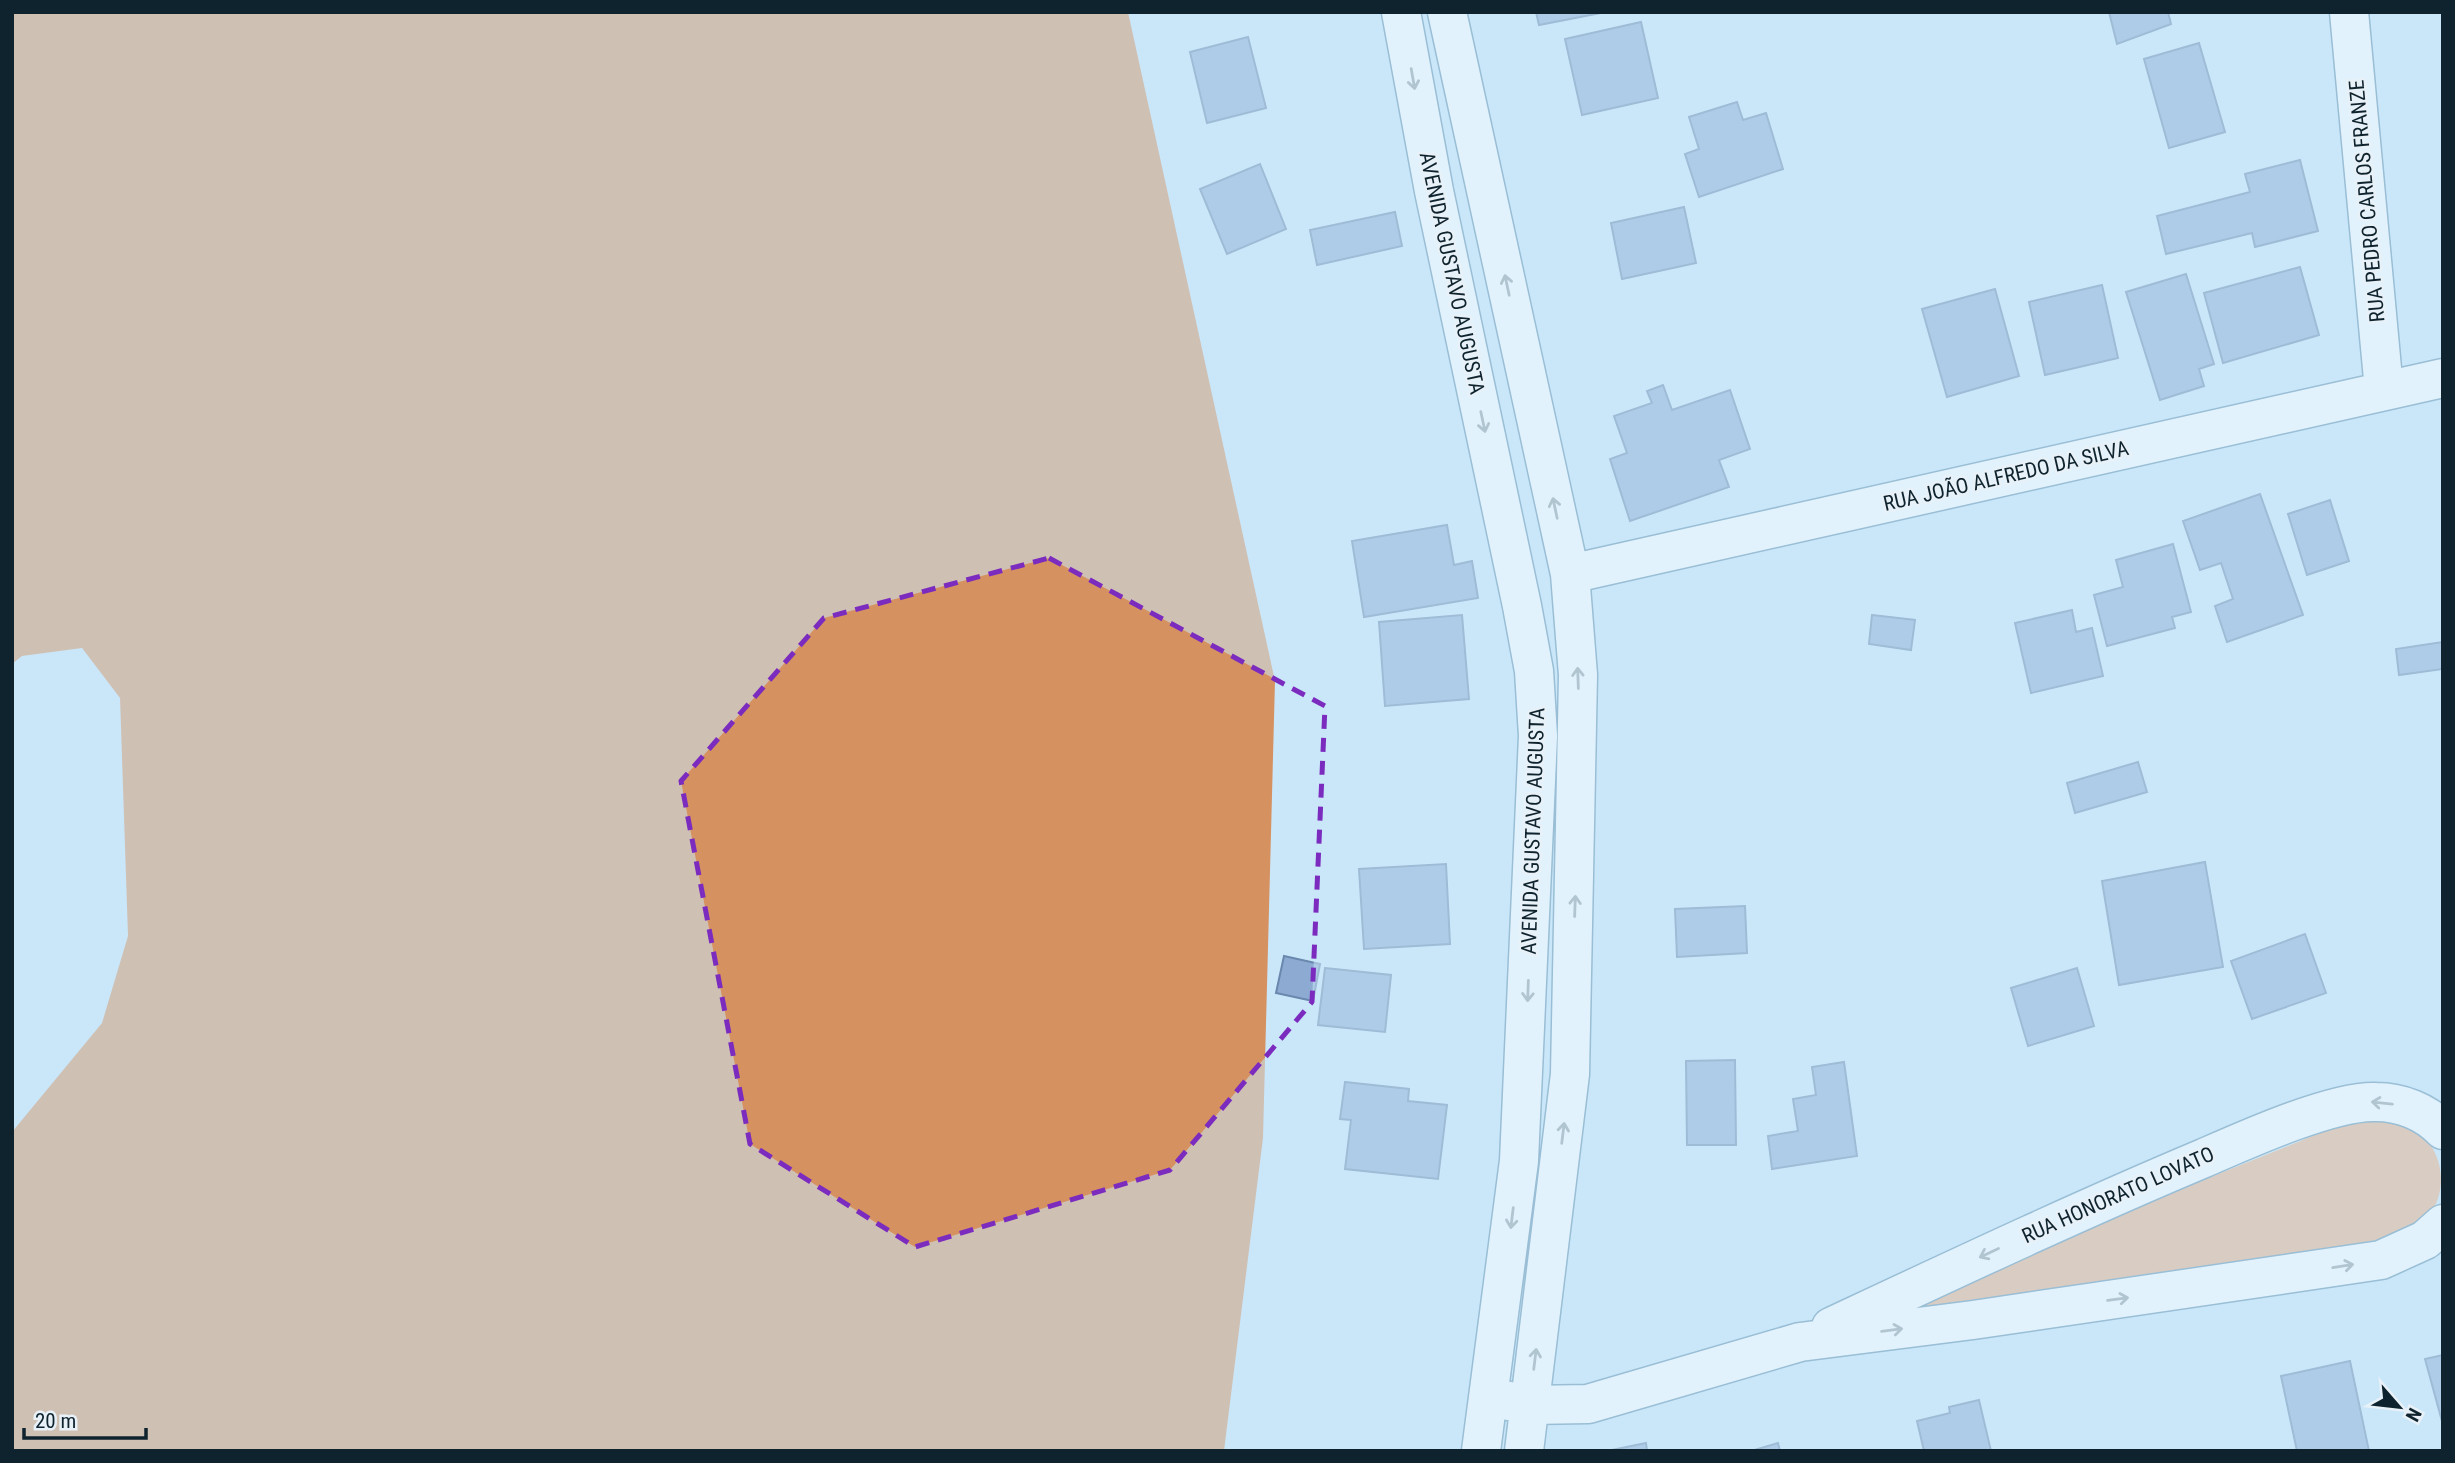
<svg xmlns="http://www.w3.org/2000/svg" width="2455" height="1463" font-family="'Roboto Condensed',sans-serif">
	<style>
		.green { fill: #ecac80 }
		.forest { fill: #d69161 }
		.building { fill: #8daad2; stroke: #6a87ad; stroke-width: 2 }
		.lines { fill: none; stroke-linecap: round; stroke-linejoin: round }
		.minor-casing { stroke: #5e8da9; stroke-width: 41 }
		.minor { stroke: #fff; stroke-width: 38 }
		.oneway { stroke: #939ca1 }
		.marked { fill: none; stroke: #7b2cbf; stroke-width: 5; stroke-dasharray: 14 9; stroke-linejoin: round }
		.labels { text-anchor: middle; stroke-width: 5; stroke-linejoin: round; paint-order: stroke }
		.street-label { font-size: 21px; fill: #0f232e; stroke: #e7f1f7 }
	</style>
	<rect width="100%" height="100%" fill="#cae7fa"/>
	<path class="green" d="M2384 1120C2400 1125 2415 1128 2427 1141 2446 1161 2446 1202 2424 1220 2413 1229 2393 1234 2379 1240L1905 1313 2044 1244 2345 1123Z"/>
	<path class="forest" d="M12 12H1128L1275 681 1263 1138 1224 1451H12V1132L102 1023 128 936 120 698 82 648 22 656 12 664Z"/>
	<path class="building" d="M1536 12H1606L1539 25Z
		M2109 12H2168L2171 24 2117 44Z
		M1641 22 1658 98 1582 115 1565 39Z
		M1248 37 1266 108 1207 123 1190 52Z
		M2199 43 2225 132 2169 148 2144 59Z
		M1737 102 1743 120 1766 113 1783 169 1699 197 1685 154 1699 149 1689 117Z
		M2300 160 2318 231 2255 247 2252 233 2166 254 2157 216 2250 192 2245 174Z
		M1260 164 1286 229 1227 254 1200 189Z
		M1684 207 1696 263 1622 279 1611 223Z
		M1395 212 1402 246 1317 265 1310 230Z
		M2300 267 2319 335 2223 363 2204 293Z
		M2186 274 2214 364 2199 369 2204 386 2160 400 2126 292Z
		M2102 285 2118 358 2045 375 2029 302Z
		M1995 289 2019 376 1947 397 1922 309Z
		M1663 385 1672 410 1730 390 1750 449 1719 460 1729 487 1630 521 1610 459 1627 453 1614 416 1652 403 1647 391Z
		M2260 494 2303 615 2227 642 2215 606 2233 599 2221 563 2200 570 2183 521Z
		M2330 500 2349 561 2307 575 2288 514Z
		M1447 525 1454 565 1472 561 1478 598 1364 617 1352 541Z
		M2173 544 2191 612 2172 617 2175 628 2107 646 2094 595 2123 587 2116 560Z
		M2072 610 2076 632 2092 628 2103 676 2031 693 2015 623Z
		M1462 615 1469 699 1385 706 1379 622Z
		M1872 615 1915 620 1911 650 1869 644Z
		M2443 642V669L2399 675 2396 649Z
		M2138 762 2147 792 2075 813 2067 783Z
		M2205 862 2223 967 2119 985 2102 881Z
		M1446 864 1450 944 1364 949 1359 869Z
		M1745 906 1747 953 1677 957 1675 909Z
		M2305 934 2326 993 2252 1019 2231 961Z
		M1284 956 1320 964 1313 1001 1276 993Z
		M1325 968 1391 975 1385 1032 1318 1025Z
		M2077 968 2094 1026 2028 1046 2011 988Z
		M1735 1060 1736 1145H1687L1686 1061Z
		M1844 1062 1857 1156 1772 1169 1768 1136 1798 1131 1793 1099 1816 1095 1812 1067Z
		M1345 1082 1409 1089 1408 1101 1447 1105 1438 1179 1345 1169 1351 1120 1340 1119Z
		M2443 1355V1425L2425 1359Z
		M2350 1361 2369 1451H2297L2281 1376Z
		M1979 1400 1991 1451H1924L1917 1421 1950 1413 1949 1407Z
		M1646 1443 1647 1451H1607Z
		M1778 1443 1780 1451H1751Z"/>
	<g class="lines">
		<g class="minor-casing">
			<path id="minor" d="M1401 12 1434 191 1522 606 1534 671 1538 736 1519 1161 1481 1451
				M1447 12 1570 574 1578 675 1570 1074 1524 1451
				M2349 12 2384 390
				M1570 574 2443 378
				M1831 1327C1955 1269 2078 1211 2204 1158 2245 1140 2334 1100 2376 1102 2401 1102 2426 1112 2443 1130
				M1504 1400 1530 1405 1588 1404 1800 1342 1973 1320 2381 1260 2425 1240 2443 1224"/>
		</g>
		<use href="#minor" class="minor"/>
	</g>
	<defs><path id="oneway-shaft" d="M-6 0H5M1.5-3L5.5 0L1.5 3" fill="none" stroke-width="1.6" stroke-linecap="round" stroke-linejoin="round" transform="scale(1.75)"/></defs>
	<g class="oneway">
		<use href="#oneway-shaft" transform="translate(1413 79) rotate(80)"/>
		<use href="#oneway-shaft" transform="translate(1507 285) rotate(-102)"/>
		<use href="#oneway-shaft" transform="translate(1483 422) rotate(78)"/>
		<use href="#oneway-shaft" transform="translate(1555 508) rotate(-102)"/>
		<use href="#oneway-shaft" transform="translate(1578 678) rotate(-92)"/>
		<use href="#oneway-shaft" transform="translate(1575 906) rotate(-88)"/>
		<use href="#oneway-shaft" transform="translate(1528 991) rotate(92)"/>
		<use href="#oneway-shaft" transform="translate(2382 1103) rotate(-174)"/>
		<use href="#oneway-shaft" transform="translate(1563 1133) rotate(-83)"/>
		<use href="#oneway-shaft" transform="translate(1512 1218) rotate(97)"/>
		<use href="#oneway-shaft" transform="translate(1989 1253) rotate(155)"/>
		<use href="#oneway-shaft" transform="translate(2343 1266) rotate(-9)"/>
		<use href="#oneway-shaft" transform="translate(2118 1299) rotate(-8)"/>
		<use href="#oneway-shaft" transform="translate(1892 1330) rotate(-7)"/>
		<use href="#oneway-shaft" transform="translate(1535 1359) rotate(-83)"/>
	</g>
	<path d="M0 0H2455V1463H0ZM1049 558 1325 706 1312 1002 1170 1170 915 1247 750 1144 681 781 824 618Z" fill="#cae7fa" fill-opacity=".55" fill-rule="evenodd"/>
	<path class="marked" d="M1049 558 1325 706 1312 1002 1170 1170 915 1247 750 1144 681 781 824 618Z"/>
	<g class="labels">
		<g class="street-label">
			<text transform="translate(2367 201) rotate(-95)" y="7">RUA PEDRO CARLOS FRANZE</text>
			<text transform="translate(1452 273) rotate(78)" y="7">AVENIDA GUSTAVO AUGUSTA</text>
			<text transform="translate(2006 476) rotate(-13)" y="7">RUA JOÃO ALFREDO DA SILVA</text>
			<text transform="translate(1533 831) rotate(-88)" y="7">AVENIDA GUSTAVO AUGUSTA</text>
			<text transform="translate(2118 1195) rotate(-24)" y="7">RUA HONORATO LOVATO</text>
		</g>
	</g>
	<rect width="2455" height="1463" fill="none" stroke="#0f232e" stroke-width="28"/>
	<g transform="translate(2399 1407) rotate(118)" stroke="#e7f1f7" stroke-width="5" paint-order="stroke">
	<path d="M0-5L12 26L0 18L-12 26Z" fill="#0f232e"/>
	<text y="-10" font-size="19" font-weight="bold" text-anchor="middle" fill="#0f232e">N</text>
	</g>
	<path d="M24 1428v10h122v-10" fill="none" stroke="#0f232e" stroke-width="3.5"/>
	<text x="35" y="1428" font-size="21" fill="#0f232e" stroke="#e7f1f7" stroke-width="5" paint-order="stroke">20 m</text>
</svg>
